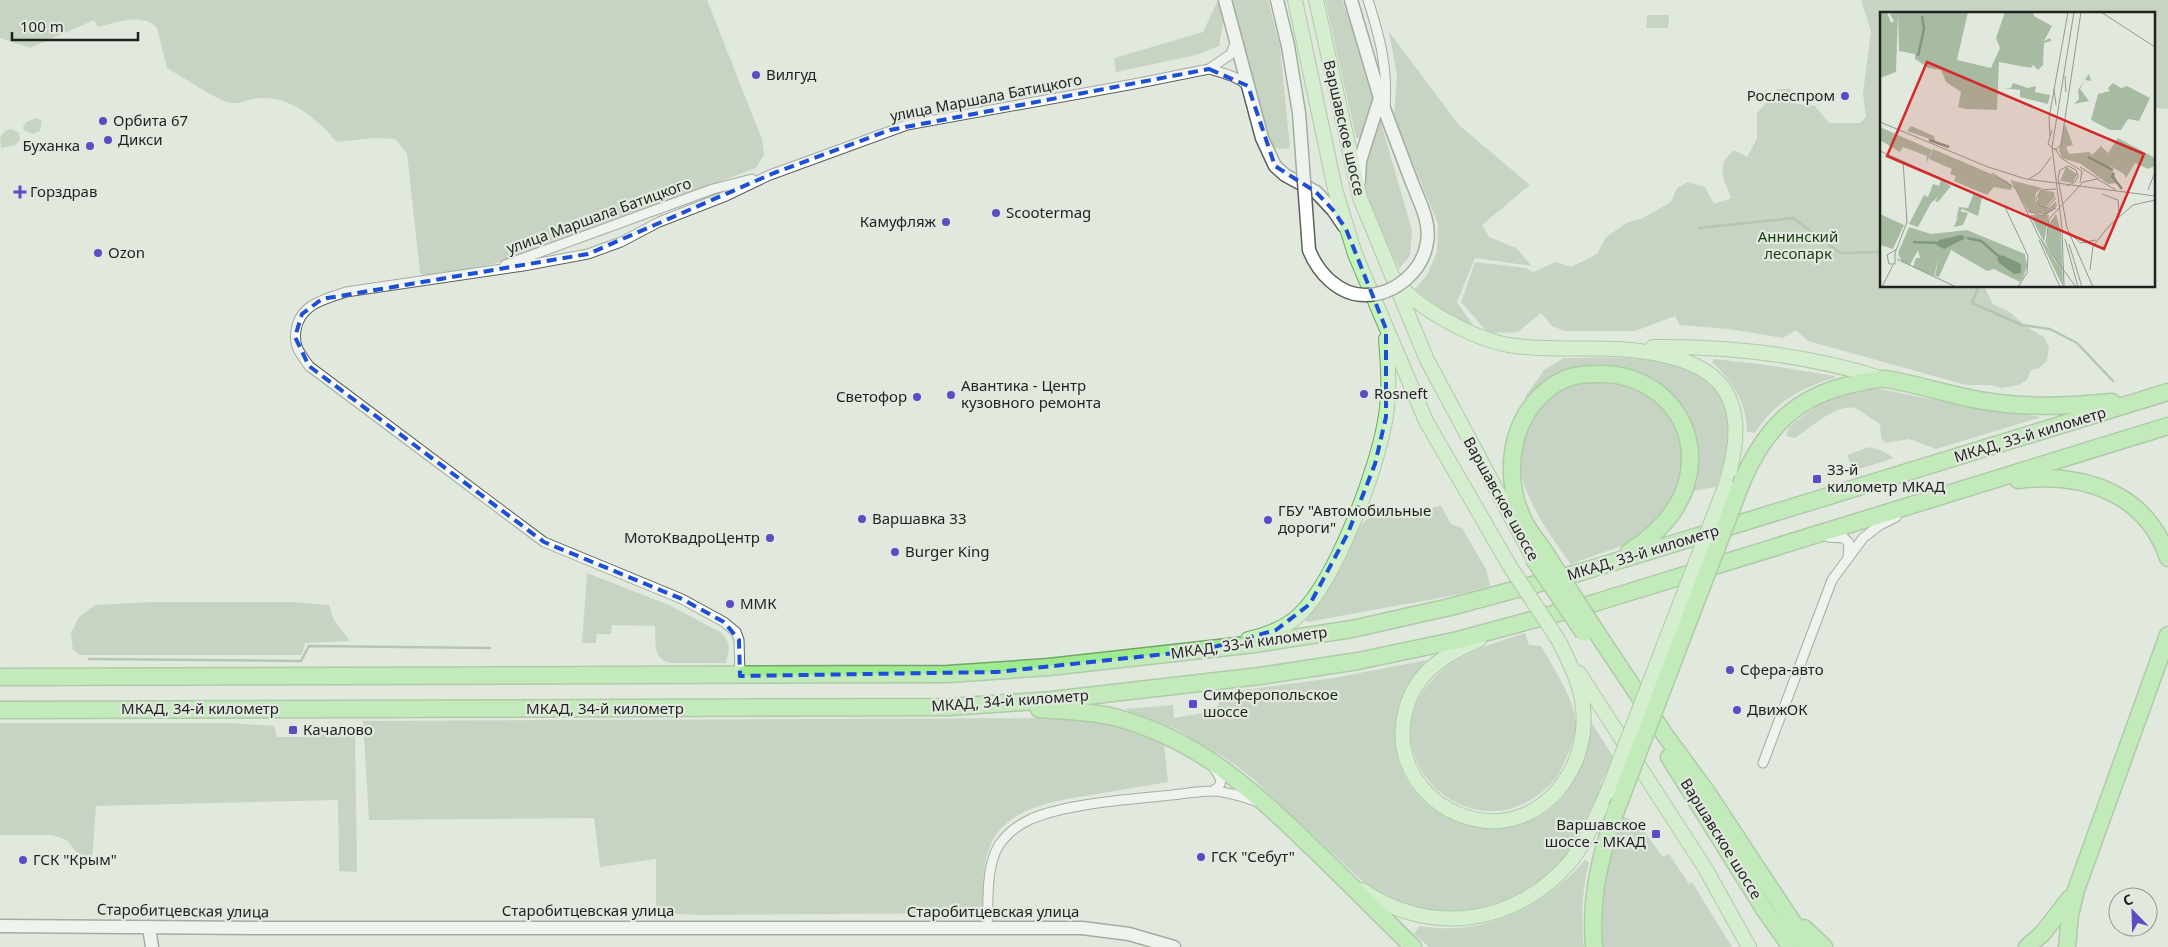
<svg xmlns="http://www.w3.org/2000/svg" width="2168" height="947" font-family="'Noto Sans',sans-serif">
	<style>
		.green { fill: #a7bba3 }
		.lines { fill: none; stroke-linecap: round; stroke-linejoin: round }
		.stream { stroke: #82987e; stroke-width: 2.5 }
		.street-casing { stroke: #5a6158; stroke-width: 11 }
		.secondary-casing { stroke: #5a6158; stroke-width: 15 }
		.primary-casing { stroke: #72a567; stroke-width: 16 }
		.highway-casing { stroke: #72a567; stroke-width: 19 }
		.street { stroke: #fff; stroke-width: 9 }
		.secondary { stroke: #fff; stroke-width: 12 }
		.primary { stroke: #c5f4bc; stroke-width: 14 }
		.highway { stroke: #9eec8f; stroke-width: 16 }
		.secondary-bridge-casing { stroke: #5a6158; stroke-width: 15; stroke-linecap: butt }
		.primary-bridge-casing { stroke: #72a567; stroke-width: 16; stroke-linecap: butt }
		.highway-bridge-casing { stroke: #72a567; stroke-width: 19; stroke-linecap: butt }
		.secondary-bridge { stroke: #fff; stroke-width: 12 }
		.primary-bridge { stroke: #c5f4bc; stroke-width: 14 }
		.highway-bridge { stroke: #9eec8f; stroke-width: 16 }
		.marked { fill: none; stroke: #1d4ed8; stroke-width: 4; stroke-dasharray: 10 6; stroke-linejoin: round }
		.poi-dot { fill: #594cc4; stroke: #e1e9df; stroke-width: 2 }
		.labels { text-anchor: middle; stroke-width: 4.5; stroke-linejoin: round; paint-order: stroke }
		.poi-label { font-size: 15px; fill: #1f221e; stroke: #e1e9df; text-anchor: start }
		.street-label { font-size: 15px; fill: #1f221e; stroke: #e1e9df }
		.park-label { font-size: 15px; fill: #1a3a13; stroke: #e1e9df }
		.inset-river { fill: none; stroke: #82987e; stroke-width: 2.5 }
		.inset-road { fill: none; stroke: #939992; stroke-width: 1 }
		.view { fill: #d62828; fill-opacity: 0.15; stroke: #d62828; stroke-width: 2.5 }
		.inset-edge { fill: none; stroke: #1f221e; stroke-width: 2.5 }
	</style>
	<rect width="100%" height="100%" fill="#e1e9df"/>
	<path class="green" d="M0 0H707L762 139 764 155 756 168 497 263 429 278 420 273 407 153 395 139 375 138 337 142C318 120 292 96 260 98 250 98 240 105 230 103 219 101 179 75 167 68L157 28C143 12 115 23 98 27L94 20 30 48 0 38Z
		M1218 0 1224 20 1219 46 1196 55 1116 72 1114 58 1203 32Z
		M1229 0H1268L1280 46 1290 148 1280 149 1270 146Z
		M1325 0H1342L1377 96 1362 139 1356 138Z
		M1861 0H2168V109L2154 108V14H1882V286H1984L1993 304 2010 312 2025 326 2044 337 2049 347 2047 361 2039 368 2031 370 2027 380 2018 385 2002 388 1990 385H1966L1808 341 1796 330 1783 338 1728 329 1680 325 1675 316 1635 331H1564L1552 326 1541 313 1518 332 1488 333 1461 302 1475 262 1526 268 1533 272 1556 262 1571 267 1597 254 1606 237 1628 222 1641 219 1671 202 1677 188 1688 182 1705 187 1714 204 1731 198C1724 177 1714 168 1734 150L1747 157 1757 139V113L1777 89H1790L1797 104 1815 106 1829 123H1860L1866 117 1863 94 1871 31Z
		M1647 15H1669L1668 28H1646Z
		M1389 32 1459 125 1530 185 1482 225 1489 237 1516 248 1532 266 1475 258 1457 302 1477 331 1438 308 1415 289 1427 275 1437 252 1438 224 1394 117 1397 75Z
		M1379 116 1412 230 1410 256 1399 269 1368 203 1363 172Z
		M36 118 42 121 40 131 33 134 24 130 23 127 26 122Z
		M11 129 19 133 20 140 15 145 1 148 0 137 5 131Z
		M1564 358C1617 358 1718 348 1729 420 1733 442 1723 466 1716 487L1692 491 1697 468V447L1691 424 1681 405 1667 390 1650 378 1631 371 1602 367 1528 399 1525 397 1544 370Z
		M1714 359 1767 365 1835 376V378C1801 387 1774 403 1755 433L1747 432C1747 403 1733 382 1712 362Z
		M1607 380 1643 391 1670 413 1683 448V468L1679 486 1659 521 1627 544 1571 564C1552 540 1519 491 1519 459 1519 450 1523 435 1526 426 1528 419 1536 413 1540 408 1559 384 1578 381 1607 380Z
		M1876 388 1963 406 2041 417 1936 449 1909 439 1885 443 1881 438 1880 424C1875 421 1861 411 1857 409 1838 401 1810 429 1795 438L1786 436C1788 426 1795 422 1803 416 1827 398 1847 393 1876 388Z
		M1869 447 1883 451 1894 458 1853 471 1847 455Z
		M1441 506 1451 524 1462 528 1486 569 1490 586 1456 595 1307 622 1305 618 1317 605 1327 590 1355 532 1367 519Z
		M587 573 669 605 720 632 727 640 729 648 726 663H670C652 659 656 641 655 626L612 625 611 634H597L596 643H582Z
		M151 602H293L329 605 334 620 350 641 305 643 302 655H80L73 650 71 633 79 617 95 605Z
		M1525 633 1529 645 1541 646C1552 665 1577 704 1576 725 1575 736 1571 749 1566 758 1563 765 1560 772 1556 778 1480 868 1359 755 1434 678 1457 654 1494 643 1525 633Z
		M1427 660C1407 682 1395 704 1395 735 1396 835 1539 865 1578 772 1585 755 1588 738 1590 720L1614 758 1600 784 1602 785C1591 809 1581 835 1565 856 1555 869 1541 879 1528 888 1474 923 1415 918 1364 883L1251 777 1227 759 1176 729 1124 709 1173 705 1174 718 1216 711 1221 697 1237 691 1333 678Z
		M1052 718 1083 720 1114 725 1164 742 1168 782C1144 786 1120 790 1097 794 1057 801 1002 806 988 852 982 871 983 894 982 913L699 915 656 913V859L600 867 594 818 369 820 363 721Z
		M0 723H231L274 726 277 737H317L325 730 355 729 357 872 339 871 338 800 96 806 92 861H83L68 841 53 835H0Z
		M1622 816 1638 823 1663 857 1669 854 1689 884 1692 882 1732 947H1603L1602 898 1610 854Z
		M1585 860 1589 862C1582 890 1581 918 1584 947H1429L1414 934 1420 926C1484 937 1543 908 1585 860Z"/>
	<g class="lines">
		<path class="stream" d="M1699 228 1793 218 1840 253 1882 252
			M1979 286 1972 303 2022 325 2050 329 2077 343 2113 381
			M89 659 301 661 309 646 490 648"/>
		<g class="street-casing">
			<path id="street" d="M1368 0C1380 38 1388 67 1385 108
				M1209 69C1223 73 1237 76 1248 86
				M770 175 907 125 1134 84 1209 69 1231 54 1236 40
				M505 265 713 189 752 179
				M1828 537 1844 538 1849 543 1848 556
				M740 676 739 640 736 632 724 622 682 599 544 542 309 366C305 360 301 355 298 349 295 343 295 337 296 330 300 304 325 299 346 292L523 266 588 254 621 242 659 222 726 196 774 173
				M1763 763 1832 580 1863 538 1880 525 1896 517
				M1212 791C1225 785 1221 778 1214 768
				M987 927C989 902 985 868 999 845 1007 833 1018 825 1031 819 1066 804 1124 800 1162 796 1178 795 1196 791 1212 791 1226 791 1243 797 1256 801"/>
		</g>
		<g class="secondary-casing">
			<path id="secondary" d="M1225 0 1262 138 1275 166 1285 175 1316 192 1333 210 1344 226
				M1277 0 1288 46
				M1351 0 1380 98 1411 180
				M1359 181 1360 161 1380 98
				M0 926 265 928H1082L1129 934 1174 947
				M149 927 152 947"/>
		</g>
		<g class="primary-casing">
			<path id="primary" d="M1295 0 1335 189 1355 254 1426 421 1509 565
				M1316 0 1360 198 1427 360 1533 558
				M1395 279C1416 309 1473 338 1508 345 1545 351 1581 347 1618 349 1711 355 1757 386 1726 484
				M1653 347C1731 346 1809 355 1884 379
				M1248 639C1266 635 1285 628 1299 615 1336 580 1379 466 1386 415 1390 390 1388 365 1386 339
				M1479 640C1442 655 1411 676 1404 718 1393 775 1443 825 1500 821 1554 816 1589 760 1583 708 1581 684 1569 662 1559 641
				M1579 673 1705 868 1749 947
				M1362 890C1429 936 1514 926 1569 863 1586 843 1596 817 1607 793"/>
		</g>
		<g class="highway-casing">
			<path id="highway" d="M1743 479C1766 428 1796 396 1853 384 1863 382 1876 378 1886 379 1922 385 1955 397 1991 402 2030 408 2072 406 2112 402
				M2018 480C2082 472 2146 492 2168 558
				M1546 554C1539 543 1529 532 1523 519 1500 471 1512 403 1565 379 1577 374 1589 374 1602 374 1651 374 1692 412 1690 462 1688 502 1662 531 1629 552
				M1595 630 1665 735 1706 791 1809 947
				M0 677 948 674 1049 667 1255 644 1352 629 1450 607 1581 572 2168 392
				M1039 709C1064 711 1089 711 1114 717 1191 737 1244 782 1300 836 1338 872 1375 910 1413 947
				M0 710 949 707 1052 700 1260 676 1358 661 1458 640 1591 604 2168 426
				M1669 757 1764 909 1791 947
				M1804 928 1824 947
				M1594 947C1590 896 1600 856 1617 808
				M2027 947 2043 933 2070 898
				M2067 947 2070 915 2076 890 2168 635"/>
		</g>
		<use href="#street" class="street"/>
		<use href="#secondary" class="secondary"/>
		<use href="#primary" class="primary"/>
		<use href="#highway" class="highway"/>
		<g class="secondary-bridge-casing">
			<path id="secondary-bridge" d="M1288 46 1299 113 1309 250C1318 273 1339 295 1365 295 1395 295 1423 271 1427 242 1431 221 1418 199 1411 180"/>
		</g>
		<g class="primary-bridge-casing">
			<path id="primary-bridge" d="M1509 565 1559 641
				M1607 793 1726 484"/>
		</g>
		<g class="highway-bridge-casing">
			<path id="highway-bridge" d="M1546 554 1595 630
				M1533 558 1584 633
				M1617 808 1743 479"/>
		</g>
		<use href="#secondary-bridge" class="secondary-bridge"/>
		<use href="#primary-bridge" class="primary-bridge"/>
		<use href="#highway-bridge" class="highway-bridge"/>
	</g>
	<path d="M0 0H2168V947H0ZM1209 69 1248 86 1275 166 1316 192 1333 210 1346 229 1386 329V417L1375 464 1348 533 1310 604 1276 630 1203 650 997 672 740 676 739 640 724 622 682 599 544 542 309 366 295 337 302 314 322 299 588 254 774 173 890 130Z" fill="#e1e9df" fill-opacity=".55" fill-rule="evenodd"/>
	<path class="marked" d="M1209 69 1248 86 1275 166 1316 192 1333 210 1346 229 1386 329V417L1375 464 1348 533 1310 604 1276 630 1203 650 997 672 740 676 739 640 724 622 682 599 544 542 309 366 295 337 302 314 322 299 588 254 774 173 890 130Z"/>
	<g class="poi-dot">
		<circle cx="756" cy="75" r="5"/>
		<circle cx="1845" cy="96" r="5"/>
		<circle cx="103" cy="121" r="5"/>
		<circle cx="108" cy="140" r="5"/>
		<circle cx="90" cy="146" r="5"/>
		<path d="M17.5 184.5h5v5h5v5h-5v5h-5v-5h-5v-5h5z"/>
		<circle cx="996" cy="213" r="5"/>
		<circle cx="946" cy="222" r="5"/>
		<circle cx="98" cy="253" r="5"/>
		<circle cx="1364" cy="394" r="5"/>
		<circle cx="951" cy="395" r="5"/>
		<circle cx="917" cy="397" r="5"/>
		<rect x="1812" y="474" width="10" height="10" rx="2.5"/>
		<circle cx="862" cy="519" r="5"/>
		<circle cx="1268" cy="520" r="5"/>
		<circle cx="770" cy="538" r="5"/>
		<circle cx="895" cy="552" r="5"/>
		<circle cx="730" cy="604" r="5"/>
		<circle cx="1730" cy="670" r="5"/>
		<rect x="1188" y="699" width="10" height="10" rx="2.5"/>
		<circle cx="1737" cy="710" r="5"/>
		<rect x="288" y="725" width="10" height="10" rx="2.5"/>
		<rect x="1651" y="829" width="10" height="10" rx="2.5"/>
		<circle cx="1201" cy="857" r="5"/>
		<circle cx="23" cy="860" r="5"/>
	</g>
	<g class="labels">
		<g class="poi-label">
			<text x="766" y="80">Вилгуд</text>
			<text x="1835" y="101" text-anchor="end">Рослеспром</text>
			<text x="113" y="126">Орбита 67</text>
			<text x="118" y="145">Дикси</text>
			<text x="80" y="151" text-anchor="end">Буханка</text>
			<text x="30" y="197">Горздрав</text>
			<text x="1006" y="218">Scootermag</text>
			<text x="936" y="227" text-anchor="end">Камуфляж</text>
			<text x="108" y="258">Ozon</text>
			<text x="961" y="391">Авантика - Центр<tspan x="961" dy="17">кузовного ремонта</tspan></text>
			<text x="1374" y="399">Rosneft</text>
			<text x="907" y="402" text-anchor="end">Светофор</text>
			<text x="1827" y="475">33-й<tspan x="1827" dy="17">километр МКАД</tspan></text>
			<text x="1278" y="516">ГБУ "Автомобильные<tspan x="1278" dy="17">дороги"</tspan></text>
			<text x="872" y="524">Варшавка 33</text>
			<text x="760" y="543" text-anchor="end">МотоКвадроЦентр</text>
			<text x="905" y="557">Burger King</text>
			<text x="740" y="609">ММК</text>
			<text x="1740" y="675">Сфера-авто</text>
			<text x="1203" y="700">Симферопольское<tspan x="1203" dy="17">шоссе</tspan></text>
			<text x="1747" y="715">ДвижОК</text>
			<text x="303" y="735">Качалово</text>
			<text x="1646" y="830" text-anchor="end">Варшавское<tspan x="1646" dy="17">шоссе - МКАД</tspan></text>
			<text x="1211" y="862">ГСК "Себут"</text>
			<text x="33" y="865">ГСК "Крым"</text>
		</g>
		<g class="street-label">
			<text transform="translate(986 98) rotate(-11)" y="5">улица Маршала Батицкого</text>
			<text transform="translate(1344 128) rotate(77)" y="5">Варшавское шоссе</text>
			<text transform="translate(599 216) rotate(-20)" y="5">улица Маршала Батицкого</text>
			<text transform="translate(2030 435) rotate(-17)" y="5">МКАД, 33-й километр</text>
			<text transform="translate(1501 499) rotate(61)" y="5">Варшавское шоссе</text>
			<text transform="translate(1643 553) rotate(-17)" y="5">МКАД, 33-й километр</text>
			<text transform="translate(1249 643) rotate(-8)" y="5">МКАД, 33-й километр</text>
			<text transform="translate(1010 701) rotate(-4)" y="5">МКАД, 34-й километр</text>
			<text x="200" y="714">МКАД, 34-й километр</text>
			<text x="605" y="714">МКАД, 34-й километр</text>
			<text transform="translate(1721 839) rotate(58)" y="5">Варшавское шоссе</text>
			<text transform="translate(183 911) rotate(1)" y="5">Старобитцевская улица</text>
			<text x="588" y="916">Старобитцевская улица</text>
			<text x="993" y="917">Старобитцевская улица</text>
		</g>
		<g class="park-label">
			<text x="1798" y="242">Аннинский<tspan x="1798" dy="17">лесопарк</tspan></text>
		</g>
	</g>
	<g transform="translate(1880 12)">
		<rect width="275" height="275" fill="#e1e9df"/>
		<path d="M0 0H7L11 11 14 9 9 0H88L77 48 111 56 120 36 116 26 125 0H153L154 4 172 14 164 29 170 26 171 29 164 31 163 53 158 58 153 53 151 56 119 50 117 98 86 97 78 95 81 80 66 70 61 58 48 56 35 47V42L19 39 18 2 16 60 0 66ZM209 62 211 69 205 68 200 77 209 89 194 92 199 87 198 78ZM133 71 148 76 156 74 155 80 170 83 168 92 140 85V78L123 76H131ZM233 71 241 76 247 74 270 86 259 109 248 107 241 118H230L211 108 218 82 230 79 228 76ZM185 112 193 133 186 135 189 142 209 140 212 143 221 134 228 141 238 126 275 146V154L268 157 255 151 246 166 244 162 230 154 238 171 228 172 201 152 182 146 179 138ZM31 114 54 124 55 129 27 119ZM0 115 52 138 46 152 47 144 23 135 20 140 0 128ZM53 137 125 168 132 173 131 178 114 175 107 183 74 169 76 164 70 162 72 157 49 147ZM186 155 197 162 193 171 180 169ZM61 168 71 174 58 190 55 189 59 184 51 191 38 215 29 212 44 183 48 185 53 172 59 174ZM130 168 162 176 156 181 155 189 169 196 176 189 177 194 166 203 149 200ZM162 178 174 180 175 185 166 195 158 190V183ZM94 181 102 185 98 204 82 197 76 207 79 195 88 196ZM80 199 88 201 83 213 74 215ZM0 202 24 213 13 237 0 233ZM176 202 181 220 183 275 159 225 182 259 167 234 168 213ZM150 203H169L164 230ZM29 215 51 222 87 218 145 242 147 254 143 266 140 270 114 257 107 259 71 238 59 265 55 264 59 244 54 264 33 255 36 246H40L38 238 30 253 22 250 18 241Z" fill="#a7bba3"/>
		<path d="M81 223 85 225 84 227 64 237 56 233 59 228ZM122 243 141 252V261L134 262 119 251 117 247Z" fill="#82987e"/>
		<path class="inset-river" d="M38 44 44 17 42 4M49 128 69 135M208 145 233 158M234 161 232 164 242 177M87 226 101 229 122 247M33 230 59 231"/>
		<path class="inset-road" d="M221 0 275 35M185 64 186 80M174 77 176 93M0 110 108 155 146 167 275 184M172 118 168 132 175 138 181 133 201 0M170 124 169 106 188 0M175 136 181 146 202 159 200 171M0 139 125 195 148 244 147 261 138 275M200 155 219 167M112 161 136 177 159 225 196 275M149 167 160 160 171 145M187 174 195 170 198 164 196 158 188 154 180 158 178 166 187 216 213 275M268 178 275 160M222 182 238 188 239 203M176 186 167 196 160 194 156 187 161 178 176 177M148 199 162 204 176 196M189 221 201 231 216 228M185 227 198 275M159 228 180 275M166 232 169 207 203 170 217 167 236 178M189 232 202 275M17 247 76 275M15 252V241L27 210 23 149M15 252H9L7 243 17 237M210 258 213 234 229 214 253 193 275 188M2 275 13 253M184 275 182 216 172 135 194 0"/>
		<path class="view" d="M47 50 264 142 224 237 7 144Z"/>
		<rect width="275" height="275" class="inset-edge"/>
	</g>
	<g transform="translate(2133 912) rotate(337)"><circle r="24" fill="#e1e9df" stroke="#939992"/>
	<path d="M0-4L9 19L0 12L-9 19Z" fill="#594cc4"/>
	<text y="-8" font-size="14" font-weight="bold" text-anchor="middle" fill="#1f221e">С</text>
	</g>
	<path d="M12 32v8h126v-8" fill="none" stroke="#1f221e" stroke-width="2.5"/>
	<text x="20" y="32" font-size="15" fill="#1f221e" stroke="#e1e9df" stroke-width="4" paint-order="stroke">100 m</text>
</svg>
